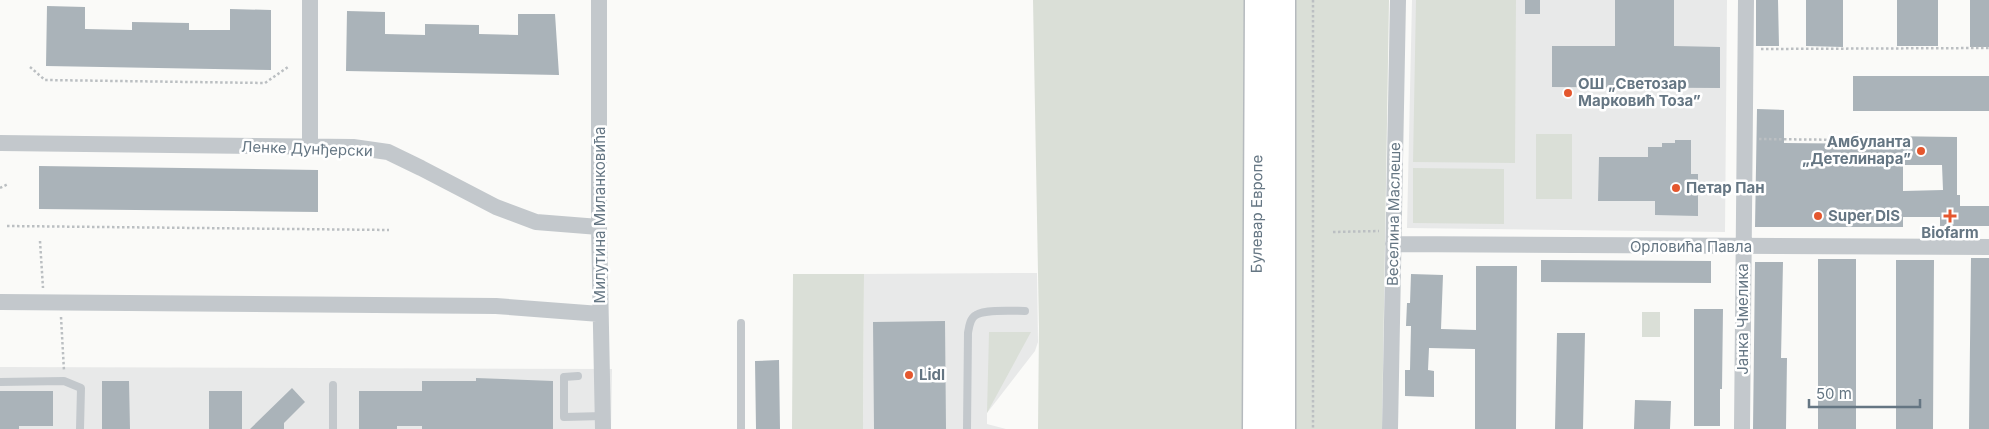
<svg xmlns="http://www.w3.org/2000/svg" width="1989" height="429" font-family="Inter,sans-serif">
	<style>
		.built { fill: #e8e9e9 }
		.green { fill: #dadfd7 }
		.building { fill: #aab3b9; fill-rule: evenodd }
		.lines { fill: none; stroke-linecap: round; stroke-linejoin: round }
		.primary-casing { stroke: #b5babe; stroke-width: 29 }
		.path { stroke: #bbbfc2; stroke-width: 2.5; stroke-dasharray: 2.5 2.5; stroke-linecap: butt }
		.service { stroke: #c3c8cc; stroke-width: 8 }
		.minor { stroke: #c3c8cc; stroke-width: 16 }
		.primary { stroke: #fff; stroke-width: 26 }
		.poi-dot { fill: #e4572e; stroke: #fff; stroke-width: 2 }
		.labels { text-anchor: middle; stroke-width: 5; stroke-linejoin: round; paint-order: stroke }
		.poi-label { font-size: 15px; font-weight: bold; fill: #657683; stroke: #fff; text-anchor: start }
		.street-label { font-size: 15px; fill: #657683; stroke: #fff }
	</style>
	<rect width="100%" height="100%" fill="#fafaf8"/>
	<path class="built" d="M1412 0H1727L1725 232 1407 228Z
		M1037 273 1038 342 1035 351 987 413V424L1006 429H863L864 274Z
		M0 367 612 369 611 429H0Z"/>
	<path class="green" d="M1033 0H1244L1245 429H1038L1039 327Z
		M1290 0H1389L1382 429H1292Z
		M1416 0H1516L1515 163 1413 162Z
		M1536 134H1572V199H1536Z
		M1413 168 1504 169V224L1413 223Z
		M793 274H864L863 429H792Z
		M1642 312H1660V337H1642Z
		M989 332H1031L987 413Z"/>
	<path class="building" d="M1525 0H1540V14H1525Z
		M1615 0H1674V46L1720 47V88L1552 87V46H1615Z
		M1756 0H1778L1779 46H1756Z
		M1806 0H1843V47L1806 46Z
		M1897 0H1938V46H1897Z
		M1970 0H1989V47H1970Z
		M47 6 85 7V29L132 30V22L189 23V30H230V9L271 10V70L46 66Z
		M347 11 385 12V34L425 35V24L479 25V34L518 35V14H555L559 75 346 71Z
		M1853 76H1989V111H1853Z
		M1757 109 1784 110V143L1885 144V136L1957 137V195H1960V206H1989V226H1940V217H1903V227H1755ZM1903 165H1942L1943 190 1903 191Z
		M1675 140H1691V174H1698V216L1655 215V201H1598L1599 157H1648V147H1662V143H1675Z
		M39 166 318 170V212L39 209Z
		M1971 258H1989V429H1969Z
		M1818 259H1856V429H1818Z
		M1541 260 1711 261V283L1541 282Z
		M1896 260H1934L1933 429H1896Z
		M1755 262H1783L1781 358H1787L1786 429H1753Z
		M1476 266H1517L1516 429H1475V349L1429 348 1428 370 1434 371V397L1405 396V370H1410L1411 326H1406L1407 303H1410L1411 274 1443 275 1441 329 1476 330Z
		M1694 309H1723L1722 389H1720V426H1694Z
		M945 321 946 429H874L873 322Z
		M1557 333H1585L1583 429H1555Z
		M779 360 780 429H756L755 361Z
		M476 378 553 381V429H422V426H397V429H359V391H422V381H476Z
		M102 381H129L130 429H102Z
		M292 388 305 402 284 423V429H250Z
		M0 391H53V426H19V429H0Z
		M209 391H242V429H209Z
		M1635 400 1671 401 1670 429H1634Z"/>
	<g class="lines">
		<g class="primary-casing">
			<g id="primary">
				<path d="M1282 0V429"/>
				<path id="s1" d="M1256 429 1258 0"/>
			</g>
		</g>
		<path class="path" d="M1313 0V429
			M1761 49 1989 48
			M30 67 45 80 265 83 288 67
			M1759 139 1856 140 1857 132
			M0 188 8 184
			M7 226 389 230
			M1333 232 1379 231
			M40 241 43 288
			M61 317 64 371"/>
		<path class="service" d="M741 323V429
			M578 376 564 377V417L603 416
			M0 382 64 381 81 388 80 429
			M333 385V429
			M967 429 968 333C969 327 970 318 976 315 985 309 1014 311 1025 311"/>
		<path class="minor" d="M310 0V148
			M599 0V227L603 429
			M0 143 353 147 388 152 421 168 496 207 536 222 599 227
			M1393 244 1989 247
			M0 302 496 306 600 314
			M1390 429 1398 0
			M1742 429 1746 0"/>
		<use href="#primary" class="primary"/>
	</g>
	<g class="poi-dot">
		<circle cx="1568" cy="93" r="5"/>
		<circle cx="1921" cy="151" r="5"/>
		<circle cx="1676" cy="188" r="5"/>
		<circle cx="1818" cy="216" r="5"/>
		<path d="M1947.5 208.5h5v5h5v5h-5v5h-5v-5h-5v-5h5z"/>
		<circle cx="909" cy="375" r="5"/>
	</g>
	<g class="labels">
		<g class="poi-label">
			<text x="1578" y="89">ОШ „Светозар<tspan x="1578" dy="17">Марковић Тоза”</tspan></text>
			<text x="1911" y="147" text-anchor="end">Амбуланта<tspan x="1911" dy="17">„Детелинара”</tspan></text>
			<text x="1686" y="193">Петар Пан</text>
			<text x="1828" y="221">Super DIS</text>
			<text x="1950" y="238" text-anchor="middle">Biofarm</text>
			<text x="919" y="380">Lidl</text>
		</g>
		<g class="street-label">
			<text transform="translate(307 149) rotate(2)" y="5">Ленке Дунђерски</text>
			<text dy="5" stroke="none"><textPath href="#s1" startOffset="215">Булевар Европе</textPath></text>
			<text transform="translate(1394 214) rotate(-89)" y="5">Веселина Маслеше</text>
			<text transform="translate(600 215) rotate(-90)" y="5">Милутина Миланковића</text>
			<text x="1691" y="252">Орловића Павла</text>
			<text transform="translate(1743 319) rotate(-90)" y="5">Јанка Чмелика</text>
		</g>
	</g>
	<path d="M1809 399v8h111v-8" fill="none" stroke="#657683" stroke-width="2.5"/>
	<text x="1816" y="399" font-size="15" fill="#657683" stroke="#ffffff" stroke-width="4" paint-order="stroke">50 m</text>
</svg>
